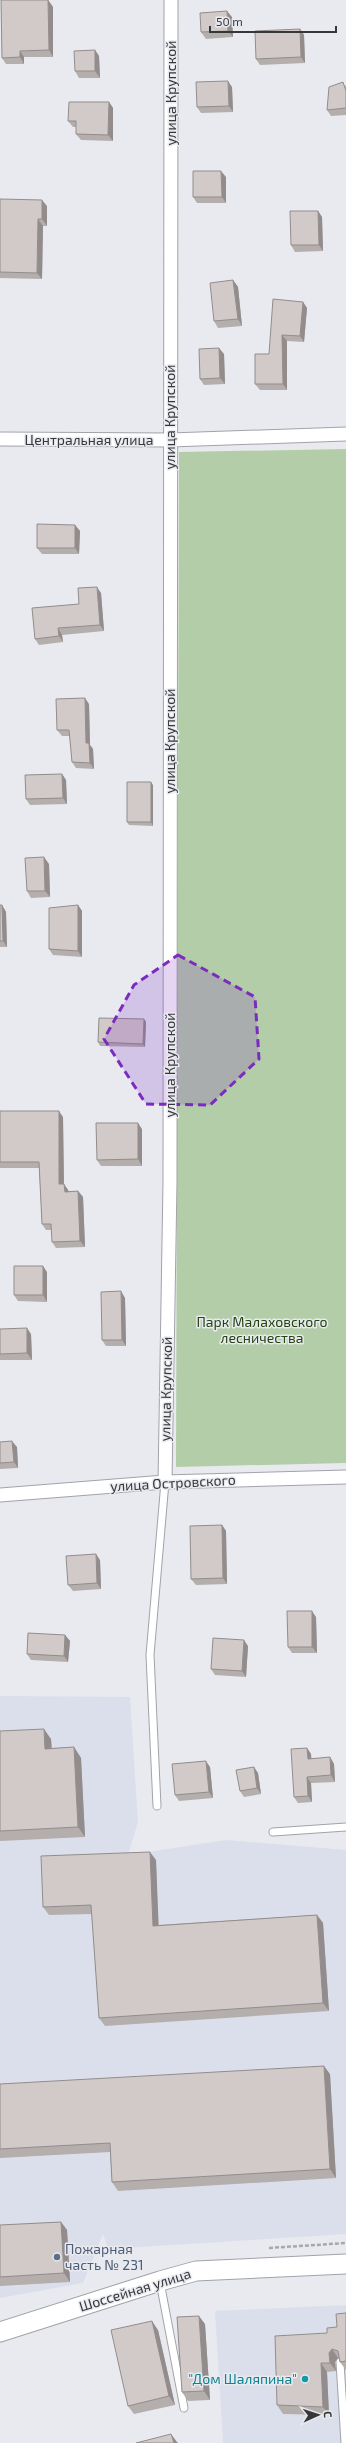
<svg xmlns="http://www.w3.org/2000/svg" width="346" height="2443" font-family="'Exo 2',sans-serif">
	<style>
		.built { fill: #dbdfec }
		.green { fill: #b4cda9 }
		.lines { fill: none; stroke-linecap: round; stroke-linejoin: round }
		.service-casing { stroke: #a1a3a8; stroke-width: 9 }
		.minor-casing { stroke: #a1a3a8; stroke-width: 15 }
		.secondary-casing { stroke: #a1a3a8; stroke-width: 21 }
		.path { stroke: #a7a8ad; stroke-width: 2.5; stroke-dasharray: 4 2; stroke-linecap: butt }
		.service { stroke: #fff; stroke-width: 7 }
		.minor { stroke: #fff; stroke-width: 13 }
		.secondary { stroke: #fff; stroke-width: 19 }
		.wall { fill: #b4aeac }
		.shaded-wall { fill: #928d8c }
		.building { fill: #d1cac8; stroke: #928d8c }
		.marked { fill: #7b2cbf; fill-opacity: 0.2; stroke: #7b2cbf; stroke-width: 3; stroke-dasharray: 8 5; stroke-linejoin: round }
		.service-dot { fill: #5c6f8a; stroke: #e8eaf0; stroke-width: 1.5 }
		.culture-dot { fill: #0f9aa8; stroke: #e8eaf0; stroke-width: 1.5 }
		.labels { text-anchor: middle; stroke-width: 3; stroke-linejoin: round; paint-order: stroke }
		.street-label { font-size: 14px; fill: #37373a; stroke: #e8eaf0 }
		.park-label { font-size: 14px; fill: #23440e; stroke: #e8eaf0 }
		.service-label { font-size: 14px; fill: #4e5e75; stroke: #e8eaf0; text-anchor: start }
		.culture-label { font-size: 14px; fill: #0d838f; stroke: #e8eaf0; text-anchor: end }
	</style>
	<rect width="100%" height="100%" fill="#e8eaf0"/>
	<path class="built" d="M0 1696 130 1697 138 1822 128 1855 226 1840 346 1850V2234L108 2249 103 2234 83 2283 0 2298Z
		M346 2305V2443H223L215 2311Z"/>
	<path class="green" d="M346 449V1463L176 1467 179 452Z"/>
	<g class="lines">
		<g class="service-casing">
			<path id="service" d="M157 1806 150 1655 165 1482
				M273 1832 346 1827
				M160 2282 184 2408
				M340 2362 345 2443"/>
		</g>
		<g class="minor-casing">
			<path id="minor" d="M0 439 170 440 346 434
				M165 1482 170 1182 171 0
				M0 1495 165 1482 346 1477"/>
		</g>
		<g class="secondary-casing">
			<path id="secondary" d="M0 2332 160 2281 196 2271 346 2264"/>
		</g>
		<path class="path" d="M269 2248 346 2243"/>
		<use href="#service" class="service"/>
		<use href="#minor" class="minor"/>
		<use href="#secondary" class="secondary"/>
	</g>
	<path class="wall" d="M1 0H48L53 7V57H24V64H6L2 58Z
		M232 17 233 37 206 39 201 32Z
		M300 29 304 35 305 63 260 65 256 59Z
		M95 50 99 56 100 78H79L75 71Z
		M346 85V115L331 116 327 110Z
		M232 87 233 112 201 113 197 107Z
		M109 102 113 108V141L81 140 76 134V127H73L68 121Z
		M226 177V203H197L193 197Z
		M0 199 47 206V226H43L42 279 0 278Z
		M318 211 322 217 323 251 295 252 291 245Z
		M233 280 238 287 242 326 218 328 214 321Z
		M303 302 307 308 304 342 287 341V390H260L255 384 269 354Z
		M224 354 225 384 204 385 200 379Z
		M75 525 80 531 79 554H42L37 548Z
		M101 593 104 631 62 635 63 642 39 645 35 639 79 604Z
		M89 704 90 745 93 749 94 769 76 768 72 762 70 736H62L57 730Z
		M62 774 66 780 67 804 30 805 26 799Z
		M153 785V826L129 825 127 822Z
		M49 864 50 897 31 898 27 891Z
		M0 905H2L6 912 7 947H0Z
		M78 905 82 911V957L53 955 49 949Z
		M144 1019 146 1022 145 1047 100 1046 98 1042Z
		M0 1111 63 1117 64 1184 68 1190 69 1191H78L83 1197 85 1247 56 1248 52 1242V1230H46L42 1224 39 1168H0Z
		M142 1129V1166H101L97 1160Z
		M47 1272V1302L18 1301 14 1295Z
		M125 1298 126 1346H106L102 1340Z
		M0 1329 31 1334 32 1360H0Z
		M0 1442 17 1447 18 1468 0 1469Z
		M222 1525 226 1531 227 1584 196 1585 191 1579Z
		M100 1560 101 1589 73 1591 68 1585Z
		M316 1617 317 1653H292L288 1647Z
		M65 1635 70 1641 68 1662 31 1660 27 1654Z
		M248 1646 246 1677 215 1675 211 1669Z
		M0 1731 51 1739 52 1748 74 1747 81 1758 85 1837 0 1841Z
		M307 1748 311 1754V1759L330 1757 334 1764 335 1782 311 1783 312 1802 298 1803 294 1797Z
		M210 1767 213 1798 179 1801 175 1795Z
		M258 1773 261 1794 244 1797 240 1791Z
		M156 1860 158 1925 317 1915 323 1923 329 2011 105 2026 99 2018 92 1914 49 1915 43 1907Z
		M330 2074 336 2178 118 2191 112 2182 110 2152 0 2158V2084Z
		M61 2222 67 2230 70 2282 0 2286V2225Z
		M346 2313V2370L340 2362 339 2358H338L335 2362 336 2371 327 2372 329 2415 283 2414 277 2405 327 2333 337 2327Z
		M205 2324 210 2400 188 2401 182 2392Z
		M158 2330 175 2405 134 2414 128 2406Z"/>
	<path class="shaded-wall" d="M48 0 53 7V57L49 50Z
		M227 11 232 17 233 37 228 31Z
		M300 29 304 35 305 63 301 57Z
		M95 50 99 56 100 78 95 71Z
		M20 51 24 57V64L20 57Z
		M228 81 232 87 233 112 229 106Z
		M109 102 113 108V141L108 135Z
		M221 171 226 177V203L222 197Z
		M42 200 47 206V226L42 219Z
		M318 211 322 217 323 251 319 245Z
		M38 219 43 226 42 279 37 273Z
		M233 280 238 287 242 326 238 319Z
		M303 302 307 308 304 342 300 336Z
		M282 335 287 341V390L283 384Z
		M219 348 224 354 225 384 220 378Z
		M75 525 80 531 79 554 75 548Z
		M97 587 101 593 104 631 100 625Z
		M58 628 62 635 63 642 59 636Z
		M85 698 89 704 90 745 93 749 94 769 90 763 86 743Z
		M62 774 66 780 67 804 63 798Z
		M151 782 153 785V826L151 822Z
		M44 857 49 864 50 897 45 891Z
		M2 905 6 912 7 947 3 941Z
		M78 905 82 911V957L78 951Z
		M144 1019 146 1022 145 1047 143 1044Z
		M59 1111 63 1117 64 1190 59 1184Z
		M138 1123 142 1129V1166L138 1159Z
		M64 1184 68 1190 69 1198 65 1192Z
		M78 1191 83 1197 85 1247 80 1241Z
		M43 1266 47 1272V1302L43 1295Z
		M121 1291 125 1298 126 1346 122 1340Z
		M27 1328 31 1334 32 1360 27 1353Z
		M12 1441 17 1447 18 1468 14 1462Z
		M222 1525 226 1531 227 1584 223 1578Z
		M96 1554 100 1560 101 1589 97 1583Z
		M312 1611 316 1617 317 1653 312 1647Z
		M65 1635 70 1641 68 1662 64 1656Z
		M244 1640 248 1646 246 1677 242 1671Z
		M44 1729 51 1739 52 1759 45 1749Z
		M74 1747 81 1758 85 1837 78 1827Z
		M307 1748 311 1754 312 1765 308 1759Z
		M330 1757 334 1764 335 1782 331 1775Z
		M206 1761 210 1767 213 1798 209 1792Z
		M254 1767 258 1773 261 1794 257 1788Z
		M307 1777 311 1783 312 1802 308 1796Z
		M150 1852 156 1860 159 1934 153 1926Z
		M317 1915 323 1923 329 2011 323 2003Z
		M324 2066 330 2074 336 2178 330 2169Z
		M61 2222 67 2230 70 2282 64 2273Z
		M199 2316 205 2324 210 2400 204 2391Z
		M152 2321 158 2330 175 2405 169 2396Z
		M332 2349 338 2358 335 2362 336 2371 330 2363 329 2353Z
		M321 2363 327 2372 329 2415 323 2407Z
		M171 2434 177 2442 178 2443H174Z"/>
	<path class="building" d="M1 0H48L49 50 20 51V57L2 58Z
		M227 11 228 31 201 32 200 13Z
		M300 29 301 57 256 59 255 31Z
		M95 50V71H75L74 51Z
		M228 81 229 106 197 107 196 82Z
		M343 82 346 91V108L327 110 329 87Z
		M69 102H109L108 135 76 134V121H68Z
		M193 171H221L222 197H193Z
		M0 199 42 200V219H38L37 273 0 272Z
		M290 211H318L319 245H291Z
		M233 280 238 319 214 321 210 283Z
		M273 299 303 302 300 336 282 335 283 384H255V354H269Z
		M219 348 220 378 200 379 199 349Z
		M37 524 75 525V548H37Z
		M97 587 100 625 58 628 59 636 35 639 32 608 79 604 78 588Z
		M85 698 86 743H89L90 763 72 762 69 730H57L56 699Z
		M62 774 63 798 26 799 25 775Z
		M127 782H151V822H127Z
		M44 857 45 891H27L25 858Z
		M0 905H2L3 941H0Z
		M78 905V951L49 949V908Z
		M99 1018 144 1019 143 1044 98 1042Z
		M0 1111H59V1184H64L65 1192 78 1191 80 1241 52 1242 51 1224H42L39 1162H0Z
		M96 1123H138V1159L97 1160Z
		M14 1266H43V1295H14Z
		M121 1291 122 1340H102L101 1292Z
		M27 1328V1353L0 1354V1329Z
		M12 1441 14 1462 0 1463V1442Z
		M222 1525 223 1578 191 1579 190 1526Z
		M96 1554 97 1583 68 1585 66 1556Z
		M287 1611H312V1647H288Z
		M28 1633 65 1635 64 1656 27 1654Z
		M213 1638 244 1640 242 1671 211 1669Z
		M44 1729 45 1749 74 1747 78 1827 0 1831V1731Z
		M307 1748 308 1759 330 1757 331 1775 307 1777 308 1796 294 1797 291 1749Z
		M206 1761 209 1792 175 1795 172 1764Z
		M254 1767 257 1788 240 1791 236 1770Z
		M150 1852 153 1926 317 1915 323 2003 99 2018 91 1905 43 1907 41 1856Z
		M324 2066 330 2169 112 2182 110 2143 0 2149V2084Z
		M61 2222 64 2273 0 2277V2225Z
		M346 2313V2361L340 2362 338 2351 332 2349 329 2353 330 2363H321L323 2407 277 2405 275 2336 327 2333V2328L337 2327 336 2314Z
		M199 2316 204 2391 182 2392 177 2317Z
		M152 2321 169 2396 128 2406 111 2330Z
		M171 2434 174 2443H136Z"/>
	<path class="marked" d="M178 955 255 997 259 1059 210 1105 146 1104 104 1039 134 985Z"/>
	<circle class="service-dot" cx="57" cy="2257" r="4"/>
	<circle class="culture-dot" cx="305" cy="2379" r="4"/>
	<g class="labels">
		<g class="street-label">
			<text transform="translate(171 93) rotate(-90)" y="5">улица Крупской</text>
			<text transform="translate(170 417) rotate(-90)" y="5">улица Крупской</text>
			<text x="89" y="445">Центральная улица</text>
			<text transform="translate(170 741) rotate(-90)" y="5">улица Крупской</text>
			<text transform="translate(170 1065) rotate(-90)" y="5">улица Крупской</text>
			<text transform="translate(166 1389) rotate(-89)" y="5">улица Крупской</text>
			<text transform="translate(173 1483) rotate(-3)" y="5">улица Островского</text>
			<text transform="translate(135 2290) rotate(-17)" y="5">Шоссейная улица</text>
		</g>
		<g class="park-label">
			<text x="262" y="1327">Парк Малаховского<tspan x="262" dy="16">лесничества</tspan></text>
		</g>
		<g class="service-label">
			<text x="65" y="2254">Пожарная<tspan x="65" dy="16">часть № 231</tspan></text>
		</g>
		<g class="culture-label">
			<text x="297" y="2384">"Дом Шаляпина"</text>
		</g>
	</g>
	<g transform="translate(318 2415) rotate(87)" stroke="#e8eaf0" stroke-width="3" paint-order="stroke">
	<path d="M0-3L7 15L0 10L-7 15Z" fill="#37373a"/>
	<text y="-6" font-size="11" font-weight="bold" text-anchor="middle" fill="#37373a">С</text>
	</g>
	<path d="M210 26v6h126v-6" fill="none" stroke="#37373a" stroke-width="2"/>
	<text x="216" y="26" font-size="12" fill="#37373a" stroke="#e8eaf0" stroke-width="3" paint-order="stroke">50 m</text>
</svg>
